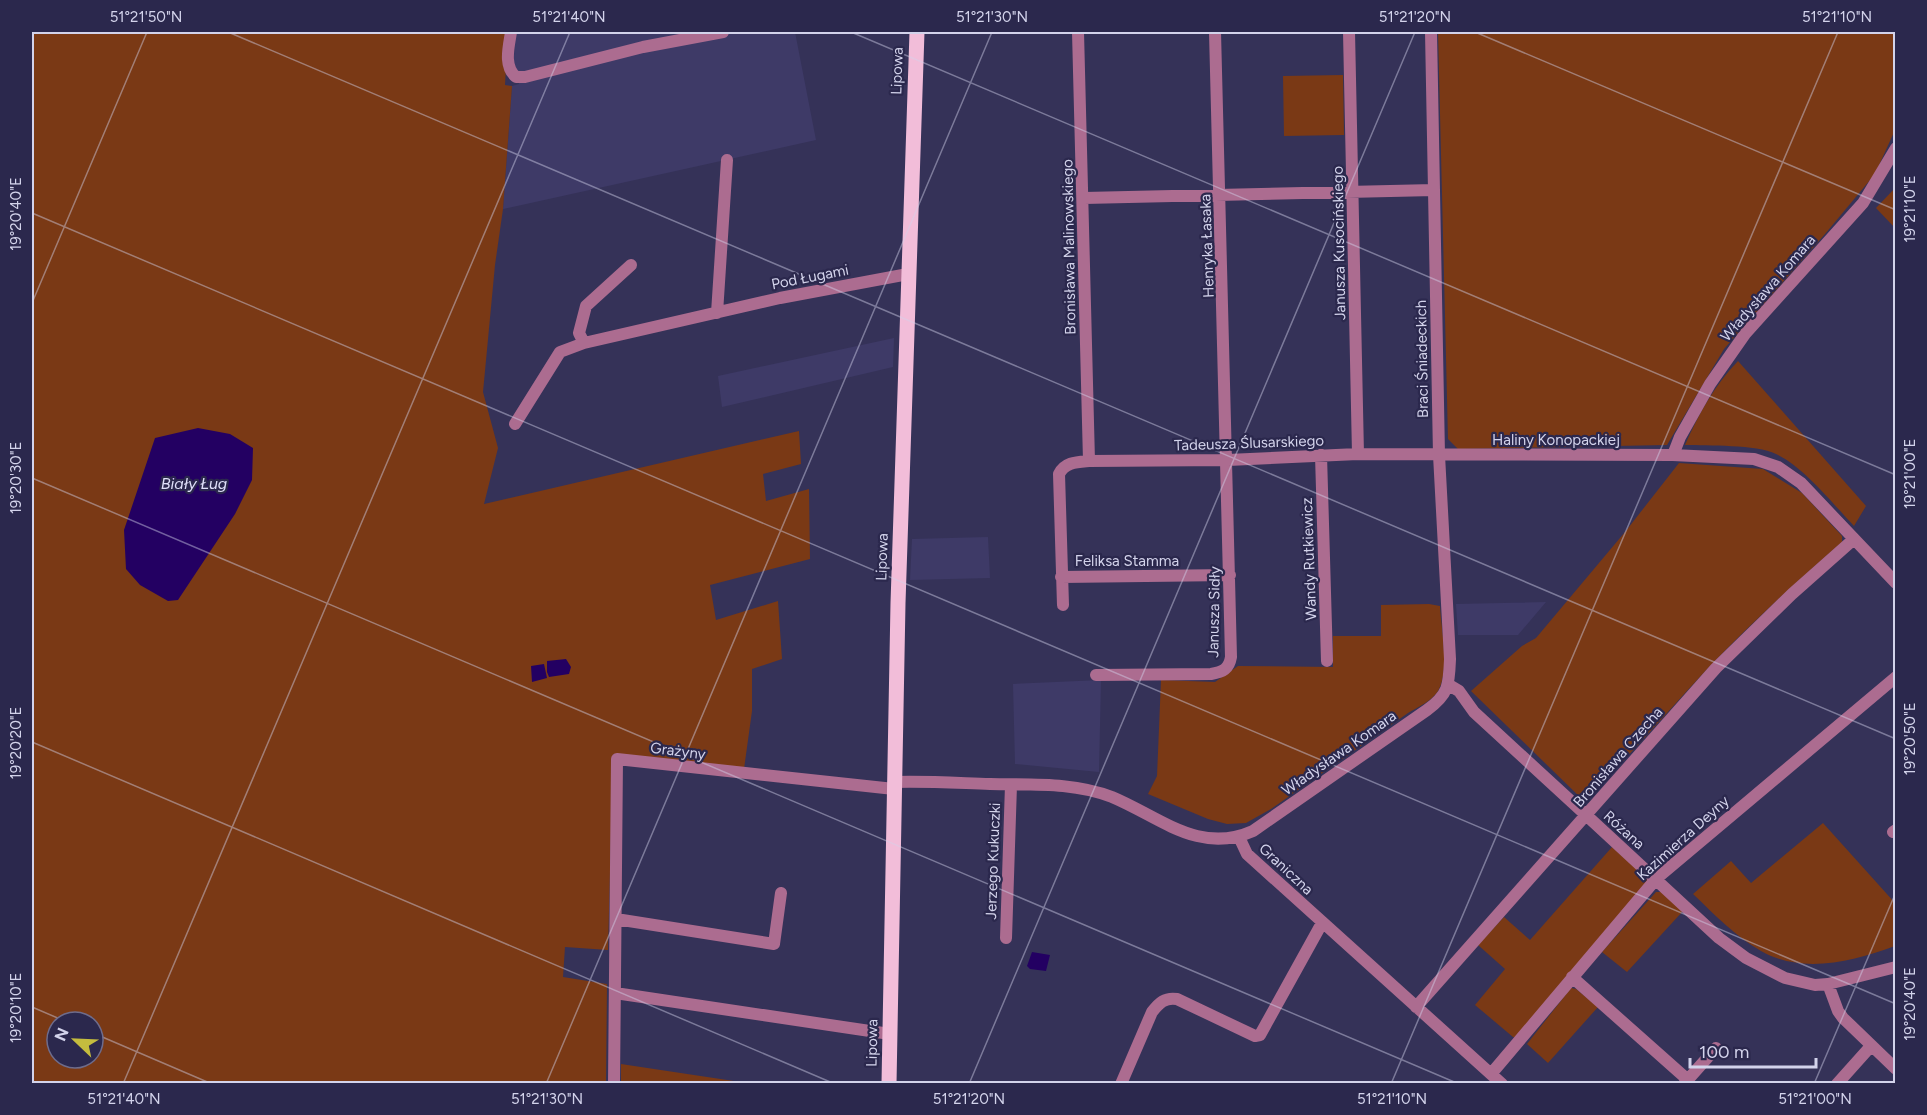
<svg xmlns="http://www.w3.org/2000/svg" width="1927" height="1115" font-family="Figtree,sans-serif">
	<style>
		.built { fill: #3e3a67 }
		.green { fill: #7a3915; fill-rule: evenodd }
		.water { fill: #230062 }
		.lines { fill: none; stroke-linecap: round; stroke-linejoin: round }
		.minor { stroke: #ac6c90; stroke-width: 12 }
		.major { stroke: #f2bdd9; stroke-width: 15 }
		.ticks { fill: none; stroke: #d3d3eb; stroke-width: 1.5; stroke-opacity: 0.45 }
		.labels { text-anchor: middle; stroke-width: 4.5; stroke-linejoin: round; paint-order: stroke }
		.street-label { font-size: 15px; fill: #d3d3eb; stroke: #2b284d }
		.water-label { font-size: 16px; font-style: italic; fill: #e0e0fa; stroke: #2b284d }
		.neatline { fill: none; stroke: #d3d3eb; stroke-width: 2 }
		.ticks-label { font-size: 15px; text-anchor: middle; fill: #d3d3eb }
	</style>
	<rect width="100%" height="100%" fill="#353258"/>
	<path class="built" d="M516 32H795L816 140 503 209 512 86 519 84 516 71 513 67Z
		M894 338 893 367 722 407 718 376Z
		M988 537 990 578 910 580 912 539Z
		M1546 602 1518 635H1458L1456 604Z
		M1101 680 1099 772 1015 764 1013 684Z"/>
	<path class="green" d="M32 32H508L505 85 512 86 503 209 495 265 483 392 498 448 484 504 799 431 801 464 763 474 766 501 809 489 810 559 710 585 716 620 778 601 782 659 752 669V711L744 769 613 754 608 950 565 947 563 977 607 984 606 1083H32ZM57 1022H93V1058H57Z
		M1438 32H1895V130L1875 174 1825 234 1724 349 1667 445 1458 449 1448 439Z
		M1343 75 1344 135 1284 136 1283 76Z
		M1895 188V228L1876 208Z
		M1738 361 1866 506 1854 526C1833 504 1804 467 1776 454 1756 444 1708 446 1685 445 1699 413 1714 386 1738 361Z
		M1679 463 1763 469 1802 493 1842 536V542C1796 582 1751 623 1709 667 1667 712 1628 758 1584 801L1471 691 1522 646 1536 638 1625 532Z
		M1429 604 1440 606C1441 628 1450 671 1438 691 1432 701 1418 707 1408 713L1271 809 1246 823 1227 824 1208 819 1148 794 1157 776 1161 680 1215 682 1238 666 1333 667V636H1381V605Z
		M1823 823 1895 903V946C1853 961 1803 975 1761 951 1736 937 1714 914 1693 894L1731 861 1751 883Z
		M1612 847 1649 880 1517 1038 1513 1037 1475 1005 1505 969 1478 945 1504 917 1530 940Z
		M1656 892H1661L1683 911 1627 972 1602 952Z
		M1571 988 1576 989 1598 1007 1548 1063 1527 1044Z
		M621 1064 747 1083H621Z"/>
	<path class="water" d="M198 428 230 434 253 448 252 480 235 514 178 600 168 601 140 585 126 569 124 530 155 438Z
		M566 659 571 667 569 674 549 677 547 672V661Z
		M544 664 547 678 532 682 531 666Z
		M1032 952 1050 955 1046 971 1030 969 1027 966Z"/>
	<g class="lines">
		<path class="minor" d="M511 32C509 46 503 66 516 77H525L643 47 723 32
			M1078 32 1089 461
			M1349 32 1358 454
			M1084 198 1434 190
			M631 265 586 306 579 333 584 343 780 298 908 274
			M717 313 727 160
			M515 424 560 352 584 343
			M1321 455 1327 661
			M1673 455 1680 437 1710 384 1745 334 1863 203 1896 148
			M1061 577 1230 575
			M1063 605 1059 474C1065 462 1077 462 1089 461L1228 460 1358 454 1673 455 1754 459 1778 467 1801 483 1896 583
			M1096 675 1211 674C1223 672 1229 669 1231 657L1215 32
			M1449 685 1459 691 1474 712 1586 815 1719 938 1746 958 1785 978 1815 985 1828 984 1896 967
			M894 782C926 781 958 783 990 784 1032 785 1073 782 1112 797 1160 817 1199 855 1253 831L1427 710C1449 694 1449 685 1450 659L1439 455 1431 32
			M1893 832 1896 830
			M1239 837 1247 854 1502 1084
			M616 919 774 944 781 893
			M1006 938 1011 785
			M1572 977 1688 1080
			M1828 984 1838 1011 1843 1018 1896 1069
			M615 993 890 1034
			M1416 1007 1716 668 1792 594 1854 539
			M1491 1074 1656 879 1896 677
			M614 1084 617 759 894 789
			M1121 1084 1152 1012C1159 1003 1165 997 1177 999L1255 1036 1260 1035 1322 923
			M1684 1084 1716 1048
			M1837 1084 1871 1046"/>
		<path class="major" d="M889 1084 898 603 917 32"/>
	</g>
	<path class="ticks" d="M228 32 1896 739M851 32 1896 475M1475 32 1896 210M32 213 1896 1004M32 303 147 32M32 478 1459 1084M32 742 835 1084M32 1007 67 1022M93 1033 212 1084M123 1084 570 32M546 1084 992 32M969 1084 1415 32M1391 1084 1838 32M1814 1084 1896 892"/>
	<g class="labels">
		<g class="street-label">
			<text transform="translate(897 71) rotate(-88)" y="5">Lipowa</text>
			<text transform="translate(1339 243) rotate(-91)" y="5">Janusza Kusocińskiego</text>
			<text transform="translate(1207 246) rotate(-92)" y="5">Henryka Łasaka</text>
			<text transform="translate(1069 247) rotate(-91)" y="5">Bronisława Malinowskiego</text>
			<text transform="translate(810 277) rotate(-11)" y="5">Pod Ługami</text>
			<text transform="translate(1768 288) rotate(-49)" y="5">Władysława Komara</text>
			<text transform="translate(1422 359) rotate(-91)" y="5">Braci Śniadeckich</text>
			<text x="1556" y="445">Haliny Konopackiej</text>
			<text transform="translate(1249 443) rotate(-2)" y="5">Tadeusza Ślusarskiego</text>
			<text transform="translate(882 557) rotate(-88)" y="5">Lipowa</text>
			<text transform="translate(1309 559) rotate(-92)" y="5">Wandy Rutkiewicz</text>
			<text x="1127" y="566">Feliksa Stamma</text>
			<text transform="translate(1214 612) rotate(-89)" y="5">Janusza Sidły</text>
			<text transform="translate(678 751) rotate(7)" y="5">Grażyny</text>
			<text transform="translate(1339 753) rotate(-35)" y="5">Władysława Komara</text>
			<text transform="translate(1618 757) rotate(-49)" y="5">Bronisława Czecha</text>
			<text transform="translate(1624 830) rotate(42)" y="5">Różana</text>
			<text transform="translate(1683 838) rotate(-42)" y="5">Kazimierza Deyny</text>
			<text transform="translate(993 861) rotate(-88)" y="5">Jerzego Kukuczki</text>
			<text transform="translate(1286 869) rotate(43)" y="5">Graniczna</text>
			<text transform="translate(872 1043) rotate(-89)" y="5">Lipowa</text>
		</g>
		<g class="water-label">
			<text x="194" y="489">Biały Ług</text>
		</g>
	</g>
	<rect width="1927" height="1115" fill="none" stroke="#2b284d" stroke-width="66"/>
	<g transform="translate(75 1040) rotate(293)"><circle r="28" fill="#2b284d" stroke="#6e6c8c" stroke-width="1.5"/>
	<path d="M0-4.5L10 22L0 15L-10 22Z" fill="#c4bc3e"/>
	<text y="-9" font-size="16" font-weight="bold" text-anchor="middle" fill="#d3d3eb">N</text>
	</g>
	<path d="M1690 1058v9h126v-9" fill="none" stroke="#d3d3eb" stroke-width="3"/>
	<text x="1699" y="1058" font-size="18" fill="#d3d3eb" stroke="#2b284d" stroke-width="4.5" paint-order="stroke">100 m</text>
	<rect x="33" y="33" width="1861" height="1049" class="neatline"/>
	<g class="ticks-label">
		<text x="146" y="22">51°21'50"N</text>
		<text x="569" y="22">51°21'40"N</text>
		<text x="992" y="22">51°21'30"N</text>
		<text x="1415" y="22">51°21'20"N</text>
		<text x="1837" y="22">51°21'10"N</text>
		<text transform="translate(1910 209) rotate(-90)" y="5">19°21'10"E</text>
		<text transform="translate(16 214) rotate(-90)" y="5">19°20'40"E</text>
		<text transform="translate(1910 474) rotate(-90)" y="5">19°21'00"E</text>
		<text transform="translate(16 478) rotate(-90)" y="5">19°20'30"E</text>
		<text transform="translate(1910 739) rotate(-90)" y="5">19°20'50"E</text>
		<text transform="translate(16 743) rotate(-90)" y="5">19°20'20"E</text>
		<text transform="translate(1910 1004) rotate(-90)" y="5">19°20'40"E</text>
		<text transform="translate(16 1008) rotate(-90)" y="5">19°20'10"E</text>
		<text x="124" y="1104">51°21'40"N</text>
		<text x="547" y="1104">51°21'30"N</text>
		<text x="969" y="1104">51°21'20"N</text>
		<text x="1392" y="1104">51°21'10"N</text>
		<text x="1815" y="1104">51°21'00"N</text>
	</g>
</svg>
